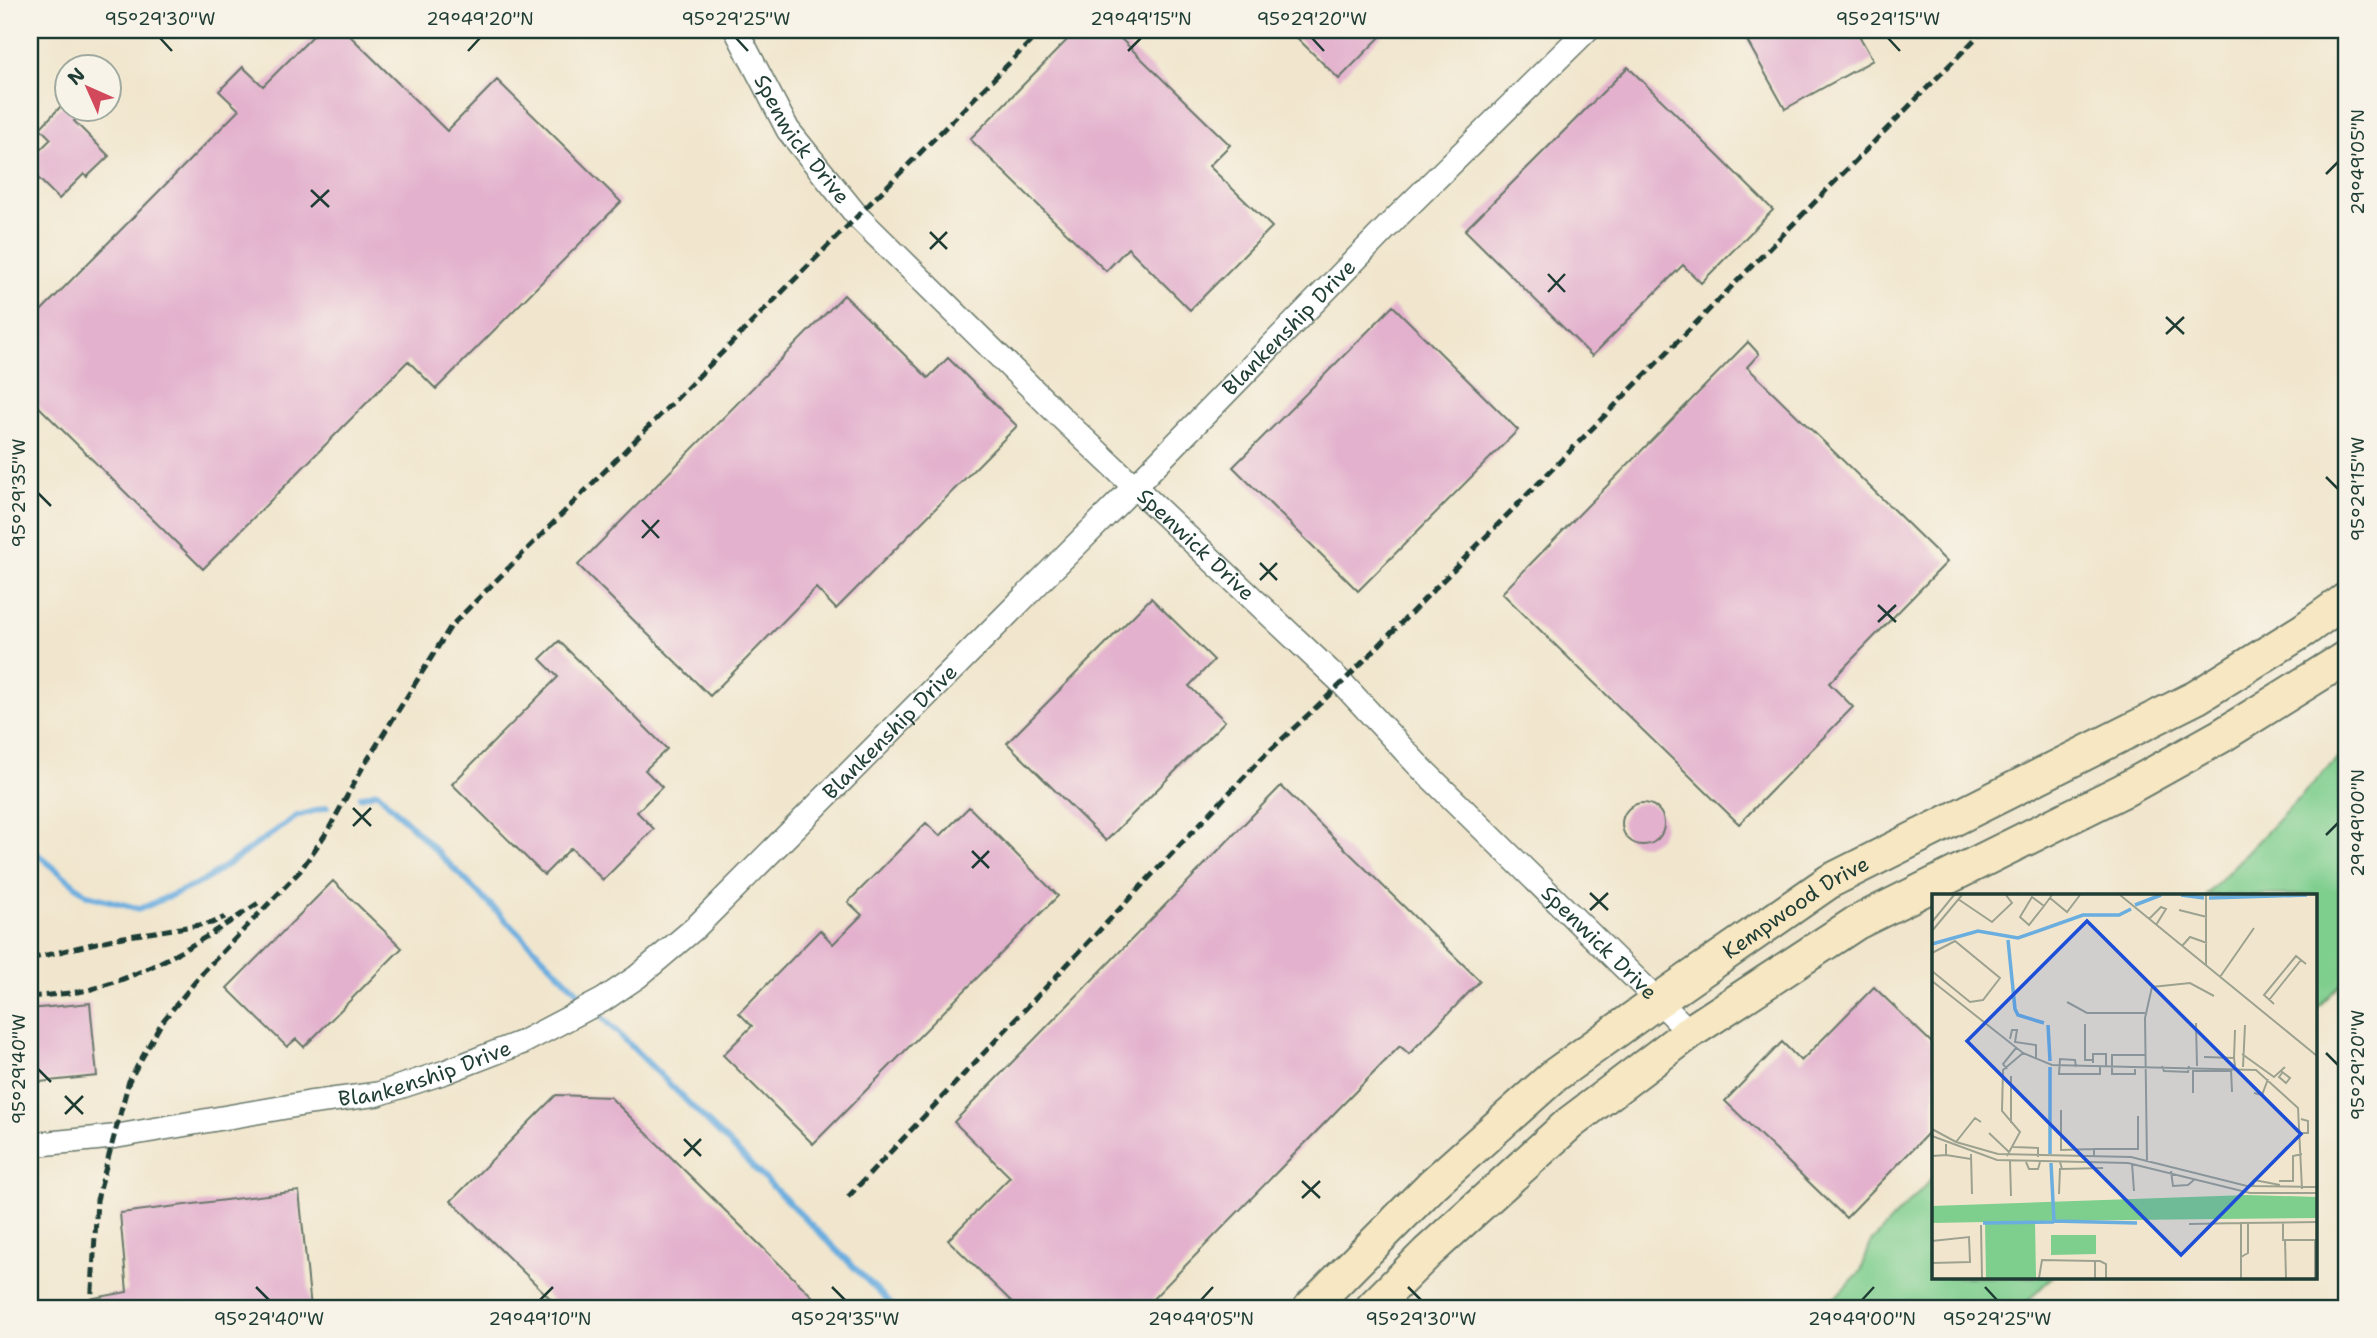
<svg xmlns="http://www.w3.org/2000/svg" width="2377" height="1338" font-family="'Shantell Sans',sans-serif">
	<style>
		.green { fill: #7ece8d; stroke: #4e8660; stroke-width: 2 }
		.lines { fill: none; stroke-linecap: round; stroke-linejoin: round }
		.stream { stroke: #6aaddf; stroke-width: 6 }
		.building { fill: #e3b1cd }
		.street-casing { stroke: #68786a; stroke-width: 26 }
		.secondary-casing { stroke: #68786a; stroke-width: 37 }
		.street { stroke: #fff; stroke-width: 23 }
		.secondary { stroke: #f7e8c3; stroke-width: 33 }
		.rail { stroke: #1f3d34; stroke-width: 5; stroke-dasharray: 10 5; stroke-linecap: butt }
		.ticks { fill: none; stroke: #1f3d34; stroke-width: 2.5 }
		.labels { text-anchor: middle; stroke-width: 5; stroke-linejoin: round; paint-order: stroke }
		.street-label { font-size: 21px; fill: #1f3d34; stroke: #f7f3e8 }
		.inset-river { fill: none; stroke: #6aaddf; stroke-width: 3.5 }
		.inset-road { fill: none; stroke: #9da290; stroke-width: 2 }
		.view { fill: #1d4ed8; fill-opacity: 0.15; stroke: #1d4ed8; stroke-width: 3.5 }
		.inset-edge { fill: none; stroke: #1f3d34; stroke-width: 3.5 }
		.neatline { fill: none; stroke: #1f3d34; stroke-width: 2.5 }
		.ticks-label { font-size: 18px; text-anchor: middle; fill: #1f3d34 }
	</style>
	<rect width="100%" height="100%" fill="#f7f3e8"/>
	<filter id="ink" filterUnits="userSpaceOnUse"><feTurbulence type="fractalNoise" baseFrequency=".0143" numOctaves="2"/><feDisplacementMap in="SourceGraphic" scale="14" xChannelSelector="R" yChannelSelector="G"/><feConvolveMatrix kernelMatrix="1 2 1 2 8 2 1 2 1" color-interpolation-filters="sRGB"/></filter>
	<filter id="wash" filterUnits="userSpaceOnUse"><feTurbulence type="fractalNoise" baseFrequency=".00686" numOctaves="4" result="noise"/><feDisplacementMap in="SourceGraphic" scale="28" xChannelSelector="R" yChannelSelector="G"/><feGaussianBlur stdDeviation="1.57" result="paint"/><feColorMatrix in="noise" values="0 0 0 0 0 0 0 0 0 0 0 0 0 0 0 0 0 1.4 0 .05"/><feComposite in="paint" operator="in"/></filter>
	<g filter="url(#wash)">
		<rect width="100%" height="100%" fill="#f1e6cd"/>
		<path class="green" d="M2347 748V978L2316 1009V895H2206Z
			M1934 1176V1277H2052L2021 1308H1824L1861 1271 1871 1242Z"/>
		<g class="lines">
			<path class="stream" d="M360 797 377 792 579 993
				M30 848 87 895 140 909 204 881 297 816 327 807
				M603 1018 895 1308"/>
		</g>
		<g id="blocks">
			<path class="building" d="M319 30H344L447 131 497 80 621 202 436 389 408 361 203 569 30 398V322L239 110 219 91 243 67 263 86Z
				M1077 30H1112L1230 145 1209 166 1272 227 1190 310 1128 248 1106 271 970 139Z
				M1289 30H1387L1339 79Z
				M1741 30H1856L1873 60 1785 109Z
				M1628 67 1773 210 1701 283 1683 265 1592 356 1465 230Z
				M65 102 66 108H72L79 116 74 121 109 156 87 177 84 174 59 199 30 170V160L51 139 40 128Z
				M844 295 928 378 948 358 1017 426 836 609 816 588 710 696 578 565Z
				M1393 306 1518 430 1358 591 1233 467Z
				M1748 342 1759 354 1747 367 1947 562 1829 683 1853 707 1739 824 1502 593Z
				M1151 598 1214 660 1189 686 1225 721 1106 841 1007 743Z
				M559 641 667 749 645 770 662 787 637 812 654 829 603 880 571 848 544 875 452 784 558 677 540 659Z
				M1281 786 1480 981 1409 1054 1400 1046 1144 1308H1018L948 1240 1010 1177 954 1122Z
				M1622 824a21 21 0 1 1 42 0a21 21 0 1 1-42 0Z
				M969 807 1058 896 813 1144 723 1055 752 1026 739 1013 820 930 833 944 862 915 848 902 926 823 940 836Z
				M333 881 402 948 304 1047 296 1039 287 1047 227 988Z
				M1874 987 1934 1045V1127L1846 1218 1725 1101 1782 1042 1801 1061Z
				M90 1003 97 1076 30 1083V1009Z
				M556 1095 610 1097 824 1308H560L451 1201Z
				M299 1191 311 1308H83V1300L127 1292 120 1213Z"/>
		</g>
	</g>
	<g filter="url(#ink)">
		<use href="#blocks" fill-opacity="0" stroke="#68786a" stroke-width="2"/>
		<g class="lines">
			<g class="street-casing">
				<g id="street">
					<path id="s1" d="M736 30 788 130 858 217 1065 421 1342 683 1417 764 1690 1032"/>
					<path id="s2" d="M30 1145 112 1137 309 1103 378 1094 445 1072 523 1042 603 1000 637 977 695 928 1135 486 1395 219 1587 30"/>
				</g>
			</g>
			<g class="secondary-casing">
				<g id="secondary">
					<path id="s3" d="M1310 1308 1433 1184 1555 1075 1659 1000 1830 881 2197 697 2304 630 2347 599"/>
					<path d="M1372 1308 1427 1253 1570 1123 1690 1032 1856 923 2124 790 2221 736 2347 657"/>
				</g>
			</g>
			<use href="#street" class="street"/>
			<use href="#secondary" class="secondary"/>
			<path class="rail" d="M30 959 117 938 212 923 225 917
				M30 997C47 995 66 994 83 991 142 979 212 935 261 901
				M848 1197 1263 757 1342 683 1984 30
				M91 1308 97 1200 129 1081 162 1022 204 971 300 871 327 832 363 767 451 626 1042 30"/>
		</g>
	</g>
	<path class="ticks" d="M160 38 172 51M736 38 748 51M1312 38 1324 51M1888 38 1900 51M468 51 480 38M1128 51 1141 38M2326 174 2338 162M311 190 329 207M311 207 329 190M930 232 947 249M930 249 947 232M1548 274 1565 292M1548 292 1565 274M2166 317 2184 334M2166 334 2184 317M2326 477 2338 489M38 493 51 506M642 520 659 538M642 538 659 520M1260 563 1277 580M1260 580 1277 563M1878 605 1896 622M1878 622 1896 605M353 808 371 826M353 826 371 808M2326 835 2338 823M972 851 989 868M972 868 989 851M1590 893 1608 910M1590 910 1608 893M2326 1053 2338 1065M38 1069 51 1082M65 1096 83 1114M65 1114 83 1096M684 1139 701 1156M684 1156 701 1139M1302 1181 1320 1198M1302 1198 1320 1181M256 1287 269 1300M832 1287 845 1300M1408 1287 1421 1300M1985 1287 1997 1300M540 1300 553 1287M1201 1300 1213 1287M1862 1300 1874 1287"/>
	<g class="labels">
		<g class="street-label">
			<text dy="7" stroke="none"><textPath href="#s1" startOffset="128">Spenwick Drive</textPath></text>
			<text dy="7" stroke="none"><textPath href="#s2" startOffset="1558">Blankenship Drive</textPath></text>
			<text dy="7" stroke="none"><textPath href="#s1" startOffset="695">Spenwick Drive</textPath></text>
			<text dy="7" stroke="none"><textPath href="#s2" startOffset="990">Blankenship Drive</textPath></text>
			<text dy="7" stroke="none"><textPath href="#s3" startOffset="632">Kempwood Drive</textPath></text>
			<text dy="7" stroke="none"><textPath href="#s1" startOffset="1262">Spenwick Drive</textPath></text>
			<text dy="7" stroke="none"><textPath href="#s2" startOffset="402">Blankenship Drive</textPath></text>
		</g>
	</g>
	<g transform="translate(1932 894)">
		<rect width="385" height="385" fill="#f1e6cd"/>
		<path d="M315 301 385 303V324L103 327 104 384H54L53 328 0 329V312ZM119 341H164V360L119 361Z" fill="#7ece8d"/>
		<path class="inset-river" d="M249 1 272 4M277 4 375 1M203 11 229 1M76 46 83 115 86 121 112 129M0 50 46 37 86 44 151 21H187L199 15M116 131 118 167M118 173V260M119 269 122 327 205 329M51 329 122 328"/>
		<path class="inset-road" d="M188 1 385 162M118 4 135 18 148 1M26 5 60 28 80 9 74 1M112 12 100 3 88 23 97 31 112 12 120 1M247 16 275 23M217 25 229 13 234 15 224 31M0 28 22 1M0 37 30 1M250 52 258 43 275 49M0 59 23 47 68 84 51 106 38 108 0 77M274 71V1M288 83 322 34M0 87 91 159 120 171 324 176 366 214 370 295M337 106 369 66M135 108 155 119H213M342 110 332 101 364 62 374 70M264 129 265 172M153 130V166H161M78 145 80 136H85L83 148 104 151V165M310 160 342 183 353 173M272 163 302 164 303 172M302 164 303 136M161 169V160H174V173M230 172 232 177 256 178 257 172M144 173 143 166 128 165 127 180H168V173M203 173V180H180V161H213M311 173 313 131M261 174V199M75 175 71 170 84 154M299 175 300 198M261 177H299M349 177 358 184 354 189 347 183 350 179M79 182V229M322 199 330 201 336 185M129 216V256L162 255M369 225 376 227V239H369M0 235 24 248 66 260 199 263 315 292 385 293M57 239 77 258M0 242 65 266 196 269 318 299H385M24 248 43 224 49 228M81 253 106 254V263M39 260 40 300M14 261 39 265M0 262 14 261V250M75 262 88 238 70 217 71 176 91 159M162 262V255H206V222M78 267 79 302M94 268 97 275H106L108 268M128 268 130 275 171 274M215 268 213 124 220 93 258 89 282 102M200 269 202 297M239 277 241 292 256 291 263 285M347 287H361V262L370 260M321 293 322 286 348 291M127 300 128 274M351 328V346H385M257 330 309 329M49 331 50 384M353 346 354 384M383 346V384M0 347 37 343 38 368 0 369M309 363 316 359V329M107 384 110 366 163 367M163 384V367H168L174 370V384M309 384V329L385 328"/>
		<path class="view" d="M155 27 369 240 249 361 35 147Z"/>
		<rect width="385" height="385" class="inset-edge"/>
	</g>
	<rect width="2377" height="1338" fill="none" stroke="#f7f3e8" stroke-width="77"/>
	<g transform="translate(88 88) rotate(315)"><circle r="33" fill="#f7f3e8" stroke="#a1aaa0" stroke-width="2"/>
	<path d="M0-5L12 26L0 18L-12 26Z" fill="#d1495b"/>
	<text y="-10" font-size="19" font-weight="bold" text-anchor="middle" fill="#1f3d34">N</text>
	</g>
	<rect x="38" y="38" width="2300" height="1262" class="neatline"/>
	<g class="ticks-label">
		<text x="160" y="25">95°29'30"W</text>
		<text x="480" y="25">29°49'20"N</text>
		<text x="736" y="25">95°29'25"W</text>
		<text x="1141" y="25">29°49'15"N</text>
		<text x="1312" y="25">95°29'20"W</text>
		<text x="1888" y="25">95°29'15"W</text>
		<text transform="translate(2358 162) rotate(-90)" y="6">29°49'05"N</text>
		<text transform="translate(2358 489) rotate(-90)" y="6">95°29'15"W</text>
		<text transform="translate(19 493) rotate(-90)" y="6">95°29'35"W</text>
		<text transform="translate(2358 823) rotate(-90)" y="6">29°49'00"N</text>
		<text transform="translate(2358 1065) rotate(-90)" y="6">95°29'20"W</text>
		<text transform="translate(19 1069) rotate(-90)" y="6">95°29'40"W</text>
		<text x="269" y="1325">95°29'40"W</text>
		<text x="540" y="1325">29°49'10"N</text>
		<text x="845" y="1325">95°29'35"W</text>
		<text x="1201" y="1325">29°49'05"N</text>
		<text x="1421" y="1325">95°29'30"W</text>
		<text x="1862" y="1325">29°49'00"N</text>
		<text x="1997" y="1325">95°29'25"W</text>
	</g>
</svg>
